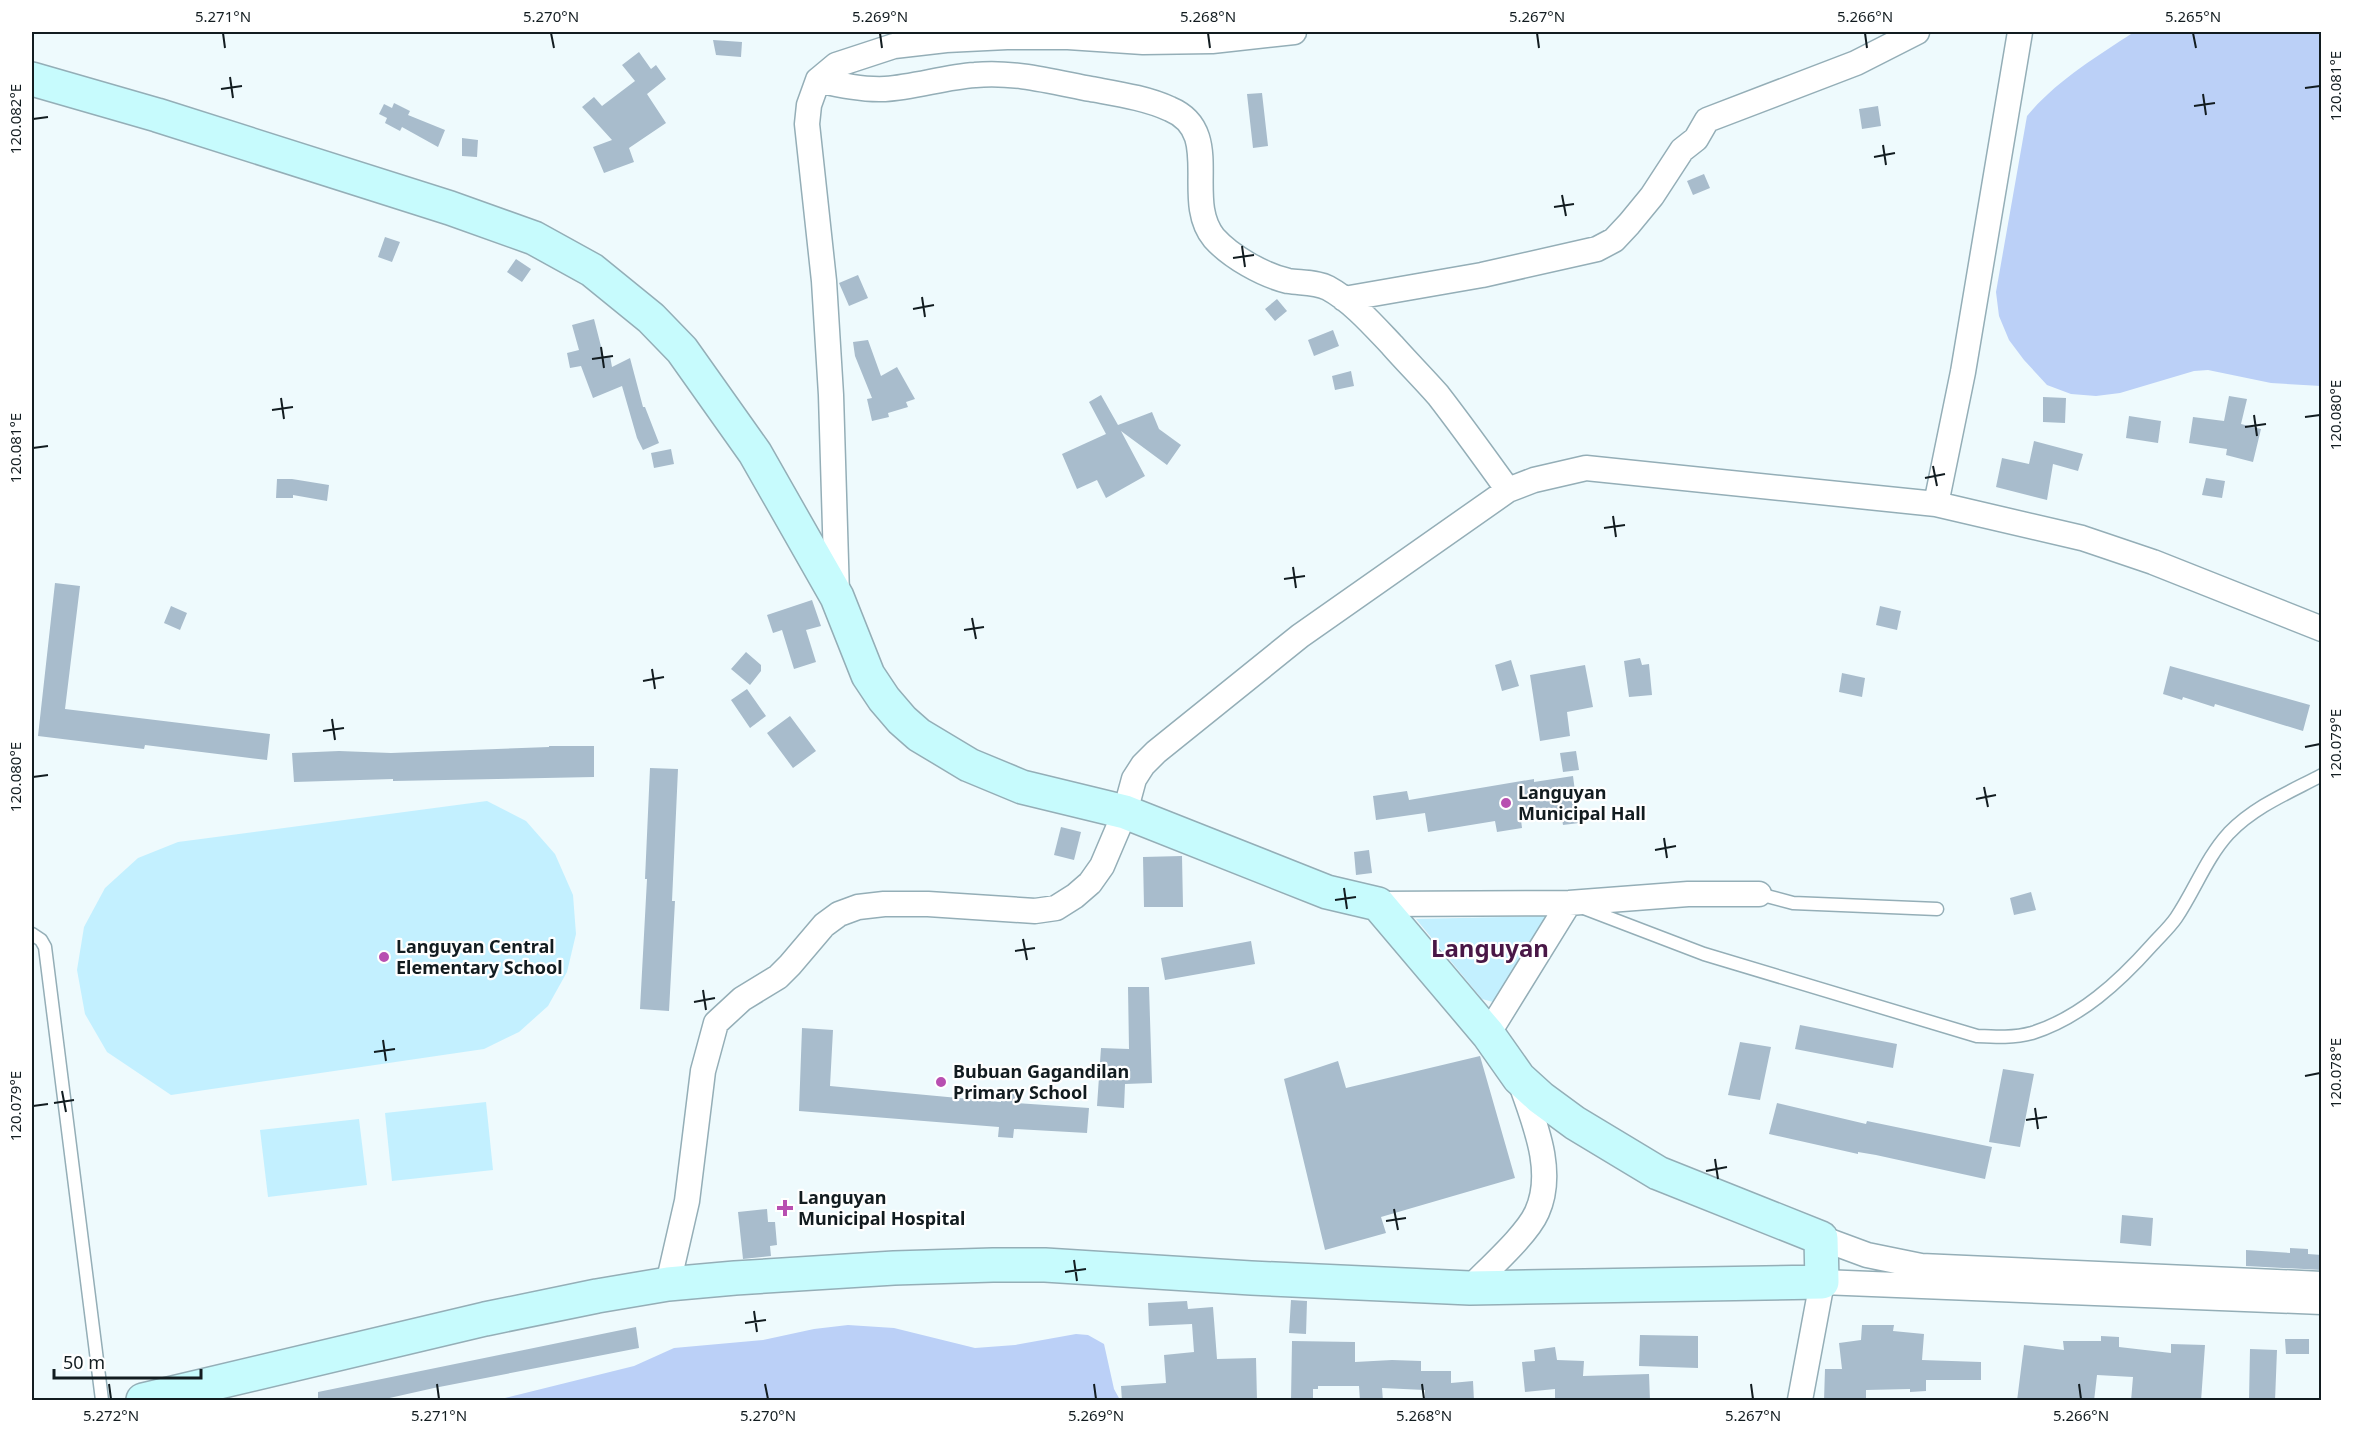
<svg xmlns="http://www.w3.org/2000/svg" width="2353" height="1432" font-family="'Noto Sans',sans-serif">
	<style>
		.green { fill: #c3f0ff }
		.water { fill: #bbd0f7 }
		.building { fill: #a8bccc }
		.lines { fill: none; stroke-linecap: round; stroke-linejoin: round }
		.lane-casing { stroke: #94aeb7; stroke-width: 15 }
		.street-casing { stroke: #94aeb7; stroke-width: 27 }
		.secondary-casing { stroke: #94aeb7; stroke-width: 36 }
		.lane { stroke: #fff; stroke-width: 12 }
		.street { stroke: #fff; stroke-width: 24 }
		.secondary { stroke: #c7fbfd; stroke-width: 33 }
		.ticks { fill: none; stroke: #121c20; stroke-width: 2 }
		.poi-dot { fill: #b84fb1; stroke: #fff; stroke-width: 2 }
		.labels { text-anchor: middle; stroke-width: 4.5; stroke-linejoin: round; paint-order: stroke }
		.poi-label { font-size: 18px; font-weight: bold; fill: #121c20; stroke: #fff; text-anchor: start }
		.district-label { font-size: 24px; font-weight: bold; fill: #491746; stroke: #fff }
		.neatline { fill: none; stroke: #121c20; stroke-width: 2 }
		.ticks-label { font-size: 15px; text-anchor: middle; fill: #121c20 }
	</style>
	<rect width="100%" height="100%" fill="#eefafd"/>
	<path class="green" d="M487 801 526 821 555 854 573 895 576 934 567 972 548 1006 519 1032 484 1049 171 1095 107 1052 85 1014 77 970 84 927 105 888 138 858 178 842Z
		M1544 916 1545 933 1493 1002 1482 999 1416 919Z
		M486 1102 493 1170 392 1181 385 1113Z
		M359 1119 367 1185 268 1197 260 1130Z"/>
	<path class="water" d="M2134 32H2321V386L2271 383 2208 370 2194 371 2120 393 2096 396 2071 394 2047 385 2024 360 2009 340 1999 316 1996 292 2027 116C2056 81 2096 57 2134 32Z
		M848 1325 894 1328 975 1348 1015 1345 1076 1334 1088 1335 1104 1344 1114 1389 1120 1400H497L634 1366 674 1348 763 1340 814 1329Z"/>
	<path class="building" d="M713 40 742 42 741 57 716 55Z
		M639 52 651 69 656 65 666 79 647 94 666 123 629 148 634 162 604 173 593 147 612 140 582 107 594 97 602 106 635 81 622 65Z
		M1262 93 1268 146 1253 148 1247 94Z
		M394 103 410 111 408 115 445 130 438 147 402 127 400 131 385 123 387 118 379 114 384 104 392 108Z
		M1878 106 1881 126 1862 129 1859 109Z
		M462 138 478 140 477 157 462 156Z
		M1704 174 1710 188 1693 195 1687 181Z
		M385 237 400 242 392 262 378 257Z
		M516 259 531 269 522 282 507 272Z
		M858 275 868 298 849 306 839 283Z
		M1277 299 1287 311 1275 321 1265 309Z
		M594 319 604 358 610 356 612 367 630 358 643 407H645L659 443 643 450 637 438 622 386 593 398 581 366 570 368 567 353 579 350 572 325Z
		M1333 330 1339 346 1314 356 1308 340Z
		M868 340 881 376 897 367 915 399 906 402 908 407 888 413 889 417 872 421 867 399 872 398 855 356 853 342Z
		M1351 371 1354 386 1335 390 1332 376Z
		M1101 395 1118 425 1152 412 1159 429 1181 445 1167 465 1121 431 1145 476 1106 498 1097 480 1077 489 1062 454 1106 434 1089 402Z
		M2229 396 2247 399 2241 424 2261 429 2253 462 2226 455 2227 449 2189 443 2193 417 2224 421Z
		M2043 397 2066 398 2065 423 2043 422Z
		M2129 416 2161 421 2158 443 2126 438Z
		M2034 441 2083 454 2078 471 2053 464 2047 500 1996 487 2002 458 2029 464Z
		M671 449 674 464 654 468 651 453Z
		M2206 478 2225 481 2222 498 2202 495Z
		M277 479H292L329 485 327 501 293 495V498H276Z
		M55 583 80 586 65 709 270 734 267 760 145 745 144 749 38 736Z
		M812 600 821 626 806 630 816 662 794 669 782 630 773 633 767 615Z
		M171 606 187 613 180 630 164 623Z
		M1880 606 1901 611 1897 630 1876 625Z
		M746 652 761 665V671L750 685 731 669Z
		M1640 658 1642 665 1649 664 1652 695 1629 697 1624 661Z
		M1511 660 1519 686 1502 691 1495 665Z
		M1585 665 1593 707 1567 712 1570 736 1540 741 1530 675Z
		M2170 666 2310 705 2303 731 2215 704 2214 707 2183 697 2182 700 2163 694Z
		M1842 673 1865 678 1862 697 1839 692Z
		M747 689 766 716 750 728 731 700Z
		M790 716 816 751 793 768 767 733Z
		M549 746H594V777L393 781V779L294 782 292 753 339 751 391 753 549 747Z
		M1576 751 1579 770 1563 772 1560 753Z
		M650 768 678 769 672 901H675L669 1011 640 1009 647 879H645Z
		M1573 776 1579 823 1563 825 1561 813 1521 820 1522 828 1497 832 1495 821 1428 832 1425 813 1376 820 1373 796 1407 791 1409 800 1534 779V782Z
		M1061 827 1081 832 1074 860 1054 855Z
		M1369 850 1372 873 1356 875 1354 852Z
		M1182 856 1183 907H1144L1143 857Z
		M2031 892 2036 910 2014 915 2010 898Z
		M1251 941 1255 964 1165 980 1161 958Z
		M1128 987H1149L1152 1083 1125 1084 1124 1108 1097 1106 1101 1048 1129 1049Z
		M1800 1025 1897 1044 1893 1068 1795 1049Z
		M802 1028 833 1030 830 1086 1001 1102 1002 1089 1016 1090 1015 1103 1089 1108 1087 1133 1014 1129 1013 1138 998 1137 999 1127 799 1111Z
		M1740 1042 1771 1047 1760 1100 1728 1095Z
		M1480 1056 1515 1178 1381 1217 1386 1233 1325 1250 1284 1079 1338 1061 1346 1088Z
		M2003 1069 2034 1074 2020 1147 1989 1142Z
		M1777 1103 1866 1124 1867 1121 1992 1147 1985 1179 1876 1155 1858 1152V1154L1769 1134Z
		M767 1209 768 1222H775L777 1245 770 1246 771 1256 743 1259 738 1212Z
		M2122 1215 2153 1218 2151 1246 2120 1243Z
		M2290 1248 2308 1249V1254L2322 1255V1270L2246 1266V1250L2290 1253Z
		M1291 1300 1307 1301 1306 1334 1289 1333Z
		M1187 1301 1188 1309 1213 1307 1217 1359 1256 1358 1257 1401H1122L1121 1386 1166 1383 1164 1355 1194 1352 1192 1324 1149 1326 1148 1303Z
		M1862 1325H1894L1893 1331 1924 1334 1922 1360 1981 1362V1380H1926V1391L1910 1392V1389L1866 1390V1401H1824L1825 1369H1842L1839 1343 1861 1340Z
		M636 1327 639 1348 434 1388 385 1399V1401H318V1392Z
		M1640 1335 1698 1336V1368L1639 1366Z
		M2101 1336 2119 1337V1347L2171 1353V1344L2205 1345 2201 1401H2131L2133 1377 2097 1375 2094 1401 2041 1398V1401H2017L2024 1345 2064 1350 2063 1341H2101Z
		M2285 1339H2309V1354H2286Z
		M1292 1341 1355 1342V1362L1392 1360 1421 1361V1371H1451V1383L1473 1381 1474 1401H1425V1390L1382 1388 1383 1401H1360L1359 1386H1318V1389H1313V1401H1291Z
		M1555 1347 1557 1360 1584 1361 1583 1376 1649 1374 1650 1401H1555V1389L1525 1392 1522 1362 1535 1361 1534 1350Z
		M2250 1349 2277 1350 2275 1401H2249Z"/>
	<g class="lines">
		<g class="lane-casing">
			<path id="lane" d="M1759 894 1793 903 1937 909
				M1581 907 1704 954 1977 1036C1996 1037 2014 1038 2032 1033 2080 1018 2119 982 2152 945 2160 936 2169 928 2176 918 2195 890 2206 858 2229 833 2255 806 2290 792 2322 775
				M32 934 41 940 45 947 102 1400"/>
		</g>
		<g class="street-casing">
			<path id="street" d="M818 80C840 85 863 90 885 89 915 87 945 77 975 75 1013 71 1054 82 1091 89 1118 94 1146 98 1170 109 1225 132 1182 199 1214 238 1231 257 1263 275 1288 281 1301 283 1316 282 1328 288 1352 301 1373 325 1392 345 1407 362 1423 378 1438 395 1462 426 1485 458 1508 490
				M1344 299 1482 275 1597 249 1614 240 1629 224 1652 196 1682 150 1696 139 1707 120 1856 63 1917 32
				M1936 504 1963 372 2020 32
				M837 595 831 395 824 281 807 124 809 105 818 80 836 65 894 46 946 40 1007 37H1068L1143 42 1212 41 1294 32
				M1378 904 1569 903 1688 894H1759
				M1488 1034 1569 903
				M1821 1238 1867 1255 1921 1266 2322 1284
				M668 1284 687 1201 703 1071 716 1023 742 999 778 977 790 965 824 925 839 914 858 907 884 904H928L1035 911 1056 908 1075 896 1090 883 1102 866 1125 812 1134 779 1143 765 1156 752 1300 636 1508 490 1534 480 1586 468 1936 504 2082 538 2153 562 2322 629
				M1470 1288C1488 1269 1527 1235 1537 1212 1556 1170 1533 1120 1520 1081
				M1800 1400 1822 1282 2322 1302"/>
		</g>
		<g class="secondary-casing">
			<path id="secondary" d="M32 79 157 115 450 208 534 238 592 270 651 318 682 350 755 453 837 597 868 675 884 699 902 720 919 735 969 765 1022 787 1125 812 1327 892 1378 904 1488 1034 1519 1078 1541 1098 1575 1123 1658 1173 1821 1238 1822 1282 1470 1288 1251 1278 1045 1265H993L894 1268 735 1278 668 1284 597 1296 485 1319 143 1400"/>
		</g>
		<use href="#lane" class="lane"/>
		<use href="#street" class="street"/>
		<use href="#secondary" class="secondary"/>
	</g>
	<path class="ticks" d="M223 33 225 48M551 33 554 48M880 33 882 48M1208 33 1210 48M1537 33 1539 48M1865 33 1867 48M2193 33 2196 48M230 77 233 98M2305 88 2320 86M221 89 242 86M2203 94 2206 115M2194 106 2215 103M33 119 48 117M1883 145 1886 165M1874 157 1895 153M1562 195 1566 216M1554 207 1574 204M1242 246 1245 267M1233 258 1254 255M922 297 925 317M913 309 934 305M601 347 604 368M592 359 613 356M281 398 284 419M272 410 293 407M2254 415 2257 436M2305 417 2320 415M2245 427 2266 424M33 448 48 446M1933 466 1937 486M1925 478 1945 474M1613 516 1616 537M1604 528 1625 525M1293 567 1296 588M1284 579 1305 576M972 618 976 639M964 630 984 627M652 669 655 689M643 681 664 677M332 719 335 740M323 731 344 728M2305 747 2320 744M33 777 48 775M1984 787 1988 807M1976 799 1996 795M1664 838 1667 858M1655 850 1676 846M1344 888 1347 909M1335 900 1356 897M1023 939 1027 960M1015 951 1035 948M703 990 706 1010M694 1002 715 998M383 1040 386 1061M374 1052 395 1049M2305 1076 2320 1073M62 1091 66 1112M54 1103 74 1100M33 1106 48 1104M2035 1108 2038 1129M2026 1120 2047 1117M1715 1159 1718 1179M1706 1171 1727 1167M1394 1209 1398 1230M1386 1221 1406 1218M1074 1260 1077 1281M1065 1272 1086 1269M754 1311 757 1332M745 1323 766 1320M109 1384 111 1399M437 1384 439 1399M765 1384 768 1399M1094 1384 1096 1399M1422 1384 1424 1399M1751 1384 1753 1399M2079 1384 2081 1399"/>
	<g class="poi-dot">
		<circle cx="1506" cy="803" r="6"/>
		<circle cx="384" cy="957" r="6"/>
		<circle cx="941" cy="1082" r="6"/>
		<path d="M782 1199h6v6h6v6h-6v6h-6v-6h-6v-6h6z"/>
	</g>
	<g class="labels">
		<g class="poi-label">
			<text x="1518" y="799">Languyan<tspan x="1518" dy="21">Municipal Hall</tspan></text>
			<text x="396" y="953">Languyan Central<tspan x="396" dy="21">Elementary School</tspan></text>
			<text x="953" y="1078">Bubuan Gagandilan<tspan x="953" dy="21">Primary School</tspan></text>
			<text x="798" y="1204">Languyan<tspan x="798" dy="21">Municipal Hospital</tspan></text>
		</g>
		<g class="district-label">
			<text x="1490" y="957">Languyan</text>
		</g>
	</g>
	<rect width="2353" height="1432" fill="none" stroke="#ffffff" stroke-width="66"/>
	<path d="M54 1369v9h147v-9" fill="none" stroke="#121c20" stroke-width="3"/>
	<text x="63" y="1369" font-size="18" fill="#121c20" stroke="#ffffff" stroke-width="4.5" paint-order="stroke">50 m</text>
	<rect x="33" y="33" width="2287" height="1366" class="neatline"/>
	<g class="ticks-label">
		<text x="223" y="22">5.271°N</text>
		<text x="551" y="22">5.270°N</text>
		<text x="880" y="22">5.269°N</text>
		<text x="1208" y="22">5.268°N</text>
		<text x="1537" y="22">5.267°N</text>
		<text x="1865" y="22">5.266°N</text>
		<text x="2193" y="22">5.265°N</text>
		<text transform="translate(2336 86) rotate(-90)" y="5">120.081°E</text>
		<text transform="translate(16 119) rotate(-90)" y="5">120.082°E</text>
		<text transform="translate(2336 415) rotate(-90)" y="5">120.080°E</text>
		<text transform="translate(16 448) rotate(-90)" y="5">120.081°E</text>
		<text transform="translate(2336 744) rotate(-90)" y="5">120.079°E</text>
		<text transform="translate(16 777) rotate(-90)" y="5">120.080°E</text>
		<text transform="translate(2336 1073) rotate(-90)" y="5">120.078°E</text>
		<text transform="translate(16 1106) rotate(-90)" y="5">120.079°E</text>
		<text x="111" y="1421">5.272°N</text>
		<text x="439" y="1421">5.271°N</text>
		<text x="768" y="1421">5.270°N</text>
		<text x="1096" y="1421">5.269°N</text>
		<text x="1424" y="1421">5.268°N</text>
		<text x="1753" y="1421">5.267°N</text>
		<text x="2081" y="1421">5.266°N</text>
	</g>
</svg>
